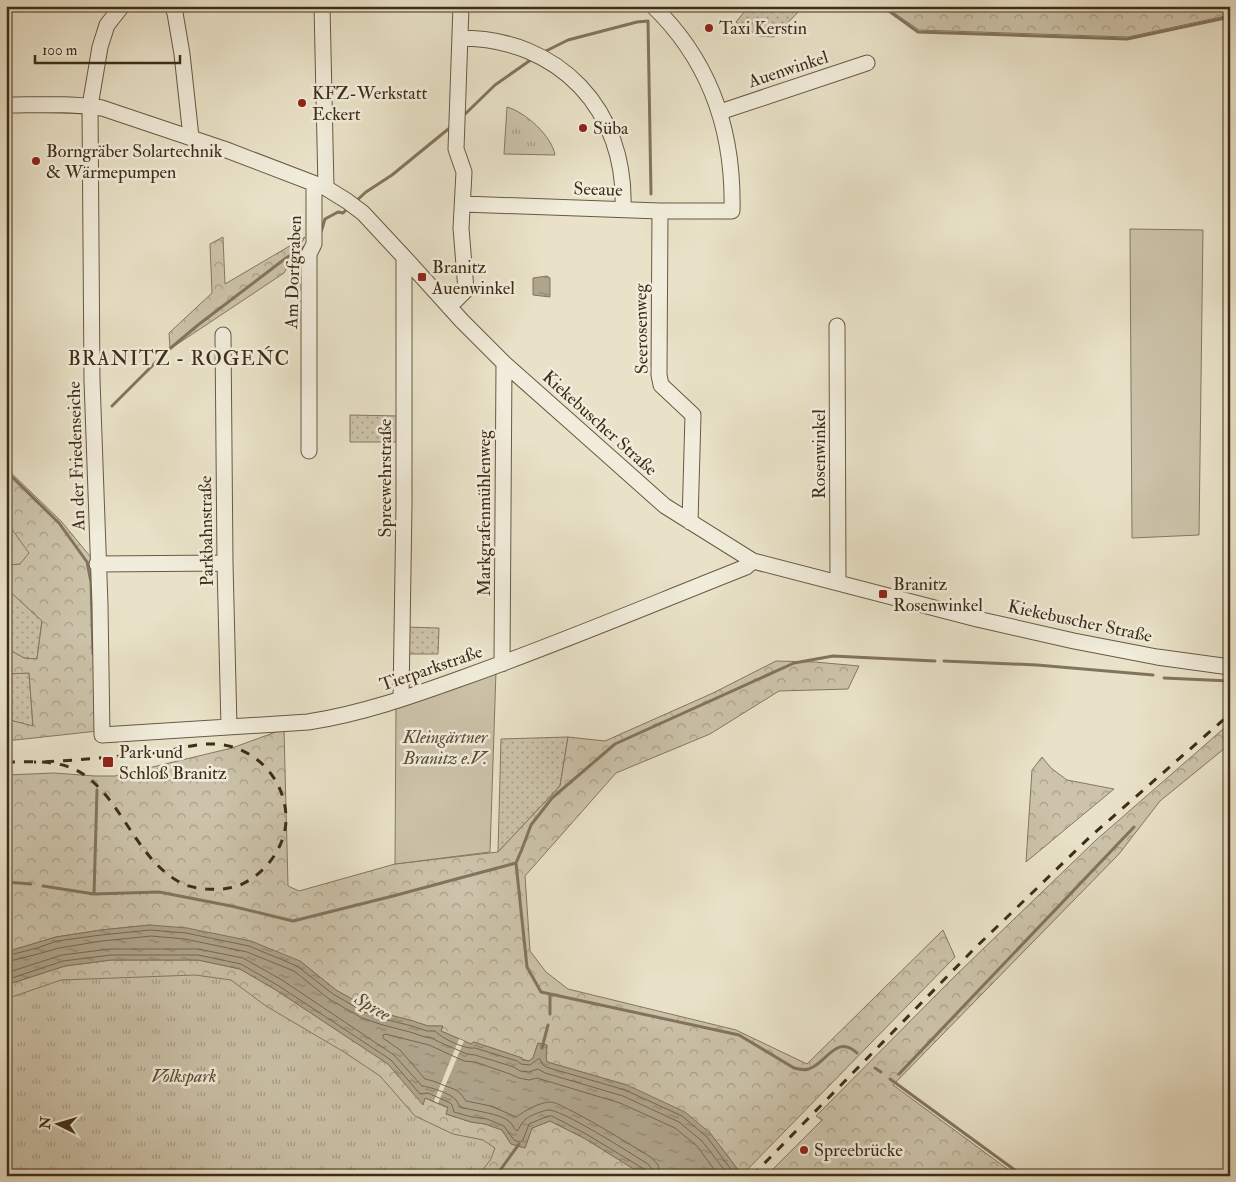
<svg xmlns="http://www.w3.org/2000/svg" width="1236" height="1182" font-family="'IM FELL Double Pica',serif">
	<style>
		.grass { fill: url(#grass-dots); stroke: #857860 }
		.forest { fill: url(#forest-crowns); stroke: #857860 }
		.park { fill: url(#park-tufts); stroke: #857860 }
		.garden { fill: #ccc3aa; stroke: #857860 }
		.water { fill: url(#water-ripples); stroke: #82745d }
		.pier { fill: #e9e2c8 }
		.lines { fill: none; stroke-linecap: round; stroke-linejoin: round }
		.shore { stroke: #766852; stroke-width: 1 }
		.stream { stroke: #82745d; stroke-width: 3 }
		.minor-casing { stroke: #695a43; stroke-width: 17 }
		.minor { stroke: #f1ecdb; stroke-width: 15 }
		.rail { stroke: #3e2d17; stroke-width: 3; stroke-dasharray: 9 9; stroke-linecap: butt }
		.poi-dot { fill: #8f2418; stroke: #f1ecdb; stroke-width: 2 }
		.labels { text-anchor: middle; stroke-width: 5; stroke-linejoin: round; paint-order: stroke }
		.poi-label { font-size: 18px; fill: #3e2d17; stroke: #f1ecdb; text-anchor: start }
		.street-label { font-size: 18px; fill: #3e2d17; stroke: #f1ecdb }
		.park-label { font-size: 18px; font-style: italic; fill: #5a4b34; stroke: #f1ecdb }
		.water-label { font-size: 19px; font-style: italic; fill: #5a4b34; stroke: #f1ecdb }
		.quarter-label { font-size: 20px; letter-spacing: 1px; fill: #3e2d17; stroke: #f1ecdb }
	</style>
	<defs>
		<pattern id="grass-dots" width="8" height="8" patternUnits="userSpaceOnUse" patternTransform="scale(1.25)"><rect width="8" height="8" fill="#ccc3aa"/><path d="M2 2h.1M6 6h.1" fill="none" stroke="#a79f89" stroke-width="1.8" stroke-linecap="round"/></pattern>
		<pattern id="forest-crowns" width="20" height="18" patternUnits="userSpaceOnUse" patternTransform="scale(1.25)"><rect width="20" height="18" fill="#ccc3aa"/><path d="M2 6a3 3 0 1 1 6 0M12 15a3 3 0 1 1 6 0" fill="none" stroke="#a79f89"/></pattern>
		<pattern id="park-tufts" width="24" height="20" patternUnits="userSpaceOnUse" patternTransform="scale(1.25)"><rect width="24" height="20" fill="#ccc3aa"/><path d="M3 7l-1-3M5 7V3M7 7l1-3M15 17l-1-3M17 17v-4M19 17l1-3" fill="none" stroke="#a79f89"/></pattern>
		<pattern id="water-ripples" width="26" height="14" patternUnits="userSpaceOnUse" patternTransform="scale(1.25)"><rect width="26" height="14" fill="#afa48c"/><path d="M2 4q2-2 4 0t4 0M15 11q2-2 4 0t4 0" fill="none" stroke="#908671"/></pattern>
	</defs>
	<rect width="100%" height="100%" fill="#e9e2c8"/>
	<filter id="stains"><feTurbulence type="fractalNoise" baseFrequency=".004" numOctaves="4"/><feColorMatrix values="0 0 0 0 .2 0 0 0 0 .09 0 0 0 0 .02 0 0 0 .5 -.17"/></filter>
	<radialGradient id="worn" r=".72"><stop offset=".6" stop-color="#630" stop-opacity="0"/><stop offset="1" stop-color="#630" stop-opacity=".3"/></radialGradient>
	<path class="grass" d="M749 6H804L774 37 758 36 736 22Z
		M350 415 400 416V442H350Z
		M6 588 42 620 37 659 24 658 6 648Z
		M406 627 439 628 438 654H405Z
		M29 673 33 727 6 719V674Z
		M568 737 560 786 498 852 501 739Z"/>
	<path class="forest" d="M884 6H1230V15L1128 37 919 30Z
		M223 237 225 284 305 237 284 273 170 349 169 333 212 293 210 244Z
		M6 468 61 521 94 561 98 731 6 741V719L33 726 29 673 6 674V648L24 658 37 659 42 621 6 588V565L20 564 6 521Z
		M776 661 815 662 859 666 848 689 779 691 710 734 616 773 525 876 530 951 546 972 568 989 736 1030 807 1064 943 930 955 957 742 1175 710 1133 627 1085 547 1062 546 1057 547 1045 538 1043 533 1058 529 1061 522 1059V1058L474 1042 471 1044 441 1031 442 1026H428L413 1021 386 1014 366 1007 336 990 300 961 150 925 101 930 56 937 6 952V775L54 773 95 776H115L232 748 284 729 288 886 299 891 395 864 498 852 560 786 568 737 605 741 713 693Z
		M1230 723V744L1160 801 1119 854 893 1085 1017 1176H766L822 1120 816 1116 955 976 1095 841Z
		M1042 757 1051 768 1067 780 1114 789 1026 862 1032 770Z
		M111 960H198L240 969 276 990 388 1064 423 1104 425 1098 448 1108 446 1114 471 1122 485 1124 502 1130 511 1144 525 1148 532 1128 550 1121 584 1138 645 1176H6V985L65 966Z"/>
	<path class="park" d="M507 107C525 112 552 136 555 155L504 154Z
		M195 975 231 980 266 1006 344 1052 380 1076 415 1116 453 1134 483 1140 495 1148 491 1159 478 1176H6V999L61 980Z"/>
	<path class="garden" d="M1130 229 1203 230 1199 535 1132 538Z
		M6 521 29 553 20 564 6 565Z
		M496 671 490 852 395 864 396 707Z"/>
	<path class="water" d="M547 276 550 278V297L533 295V278Z
		M150 925 187 928 251 941 300 961 336 990 366 1007 386 1014 413 1021 428 1026H443L441 1031 471 1044 474 1042 522 1058V1060L529 1061 533 1058 538 1043 547 1045 546 1057 547 1062 627 1085 685 1112 710 1133 743 1176H645L584 1138 550 1121 532 1128 525 1148 511 1144 502 1130 485 1124 471 1122 446 1114 448 1107 425 1098 423 1105 388 1064 276 990 240 969 198 960H111L65 966 6 985V952L56 937 101 930Z"/>
	<path class="pier" d="M459 1039 464 1041 438 1103 434 1101Z"/>
	<g class="lines">
		<path class="shore" d="M6 956 37 948 57 941 101 935 150 930 186 933 249 946 297 966 333 994 364 1012 384 1019 412 1026 427 1031H435C441 1038 466 1050 475 1048L517 1061 521 1064 530 1065 538 1059H540L543 1065 546 1067 625 1090 682 1116 707 1137 736 1176
			M6 962 38 954 59 948 102 941 151 936 185 939 247 952 294 971 329 999 362 1018 383 1025 410 1032 425 1037 432 1038 437 1041 467 1054 475 1055 514 1067 520 1071 529 1072 538 1069 545 1073 623 1096 679 1122 702 1141 729 1176
			M6 973 62 955 110 949H198L243 958 282 980 394 1055 422 1086C430 1087 450 1093 456 1100 457 1101 459 1105 460 1107 473 1111 500 1113 510 1122 513 1125 514 1129 517 1131 520 1128 520 1125 523 1122 527 1116 540 1112 547 1110 559 1107 633 1155 648 1164L652 1169 653 1176
			M6 980 63 961 111 955H198L241 964 279 986 391 1060 420 1094 428 1093 450 1103 452 1105 454 1112 472 1117 487 1119 504 1126 514 1140 520 1142 523 1140 529 1124 548 1116H552L586 1134 644 1169 646 1172 647 1176
			M660 1176 658 1165 652 1158C626 1142 599 1125 572 1111 565 1108 558 1103 551 1102 539 1102 525 1111 516 1117L491 1106 466 1101 461 1094 456 1090 433 1081 425 1079 400 1050 383 1038V1035L385 1034 429 1045 464 1061 475 1062 510 1074 519 1078 529 1080 537 1078 620 1103 675 1128 697 1146 719 1176"/>
		<path class="stream" d="M882 6 918 32 1127 39 1230 17
			M542 53 568 40 637 22 648 21 651 194
			M462 117 495 85 532 59
			M355 202 366 192 392 175 452 126
			M321 232 325 219 338 212 343 213 348 208
			M112 406 166 352 198 325 286 258 306 246
			M6 471 59 523 87 562 91 582 93 654
			M944 661 1037 665 1153 675
			M1164 678 1230 681
			M516 863 522 849 531 825 552 798 615 744 794 663 833 656 935 661
			M6 882 31 884
			M43 886 94 894 159 892 231 906 293 921 393 896 516 863 527 967 541 992 739 1035 794 1068C801 1070 807 1071 813 1067 828 1059 838 1035 857 1053
			M94 894 97 790
			M550 994V1014
			M542 1048 548 1025
			M875 1068 881 1072
			M899 1074 1134 827
			M890 1079 1023 1176
			M496 1176 519 1144"/>
		<g class="minor-casing">
			<path id="minor" d="M122 6 107 25 100 47 90 106 92 380 100 605 102 735 308 722C361 714 412 696 462 678 558 644 652 604 746 567L753 561
				M172 6 175 13 182 54 191 137
				M322 6 326 188
				M460 38C559 38 627 110 623 209
				M6 105C38 105 70 103 102 108L224 149 326 188 347 201 363 213 404 257 462 321 504 363 566 418 665 506 753 561 977 619 1074 641 1157 657 1230 667
				M720 112 867 63
				M463 204 660 211H732C734 132 711 62 653 6
				M660 211 659 375 661 385 693 415 690 522
				M449 307 466 290 461 228 464 172 456 149 461 6
				M837 326 838 583
				M223 335 225 563 229 727
				M309 451V254L314 244V184
				M97 564 225 563
				M502 664 504 363
				M401 699 404 504V257"/>
		</g>
		<use href="#minor" class="minor"/>
		<path class="rail" d="M6 762C32 762 61 759 83 774 123 801 136 859 181 883 188 887 198 888 206 889 218 890 229 889 240 885 266 874 287 845 286 817 285 776 251 743 210 744 190 744 170 752 151 753 112 757 73 761 34 762
			M752 1176 976 947 1091 836 1230 714"/>
	</g>
	<g class="poi-dot">
		<circle cx="709" cy="28" r="5"/>
		<circle cx="302" cy="103" r="5"/>
		<circle cx="583" cy="128" r="5"/>
		<circle cx="36" cy="161" r="5"/>
		<rect x="417" y="272" width="10" height="10" rx="2.5"/>
		<rect x="878" y="589" width="10" height="10" rx="2.5"/>
		<rect x="102" y="756" width="12" height="12" rx="2.5"/>
		<circle cx="804" cy="1150" r="5"/>
	</g>
	<g class="labels">
		<g class="poi-label">
			<text x="719" y="34">Taxi Kerstin</text>
			<text x="312" y="99">KFZ-Werkstatt<tspan x="312" dy="21">Eckert</tspan></text>
			<text x="593" y="134">Süba</text>
			<text x="46" y="157">Borngräber Solartechnik<tspan x="46" dy="21">&amp; Wärmepumpen</tspan></text>
			<text x="432" y="273">Branitz<tspan x="432" dy="21">Auenwinkel</tspan></text>
			<text x="893" y="590">Branitz<tspan x="893" dy="21">Rosenwinkel</tspan></text>
			<text x="119" y="758">Park und<tspan x="119" dy="21">Schloß Branitz</tspan></text>
			<text x="814" y="1156">Spreebrücke</text>
		</g>
		<g class="street-label">
			<text transform="translate(788 69) rotate(-18)" y="6">Auenwinkel</text>
			<text transform="translate(598 189) rotate(2)" y="6">Seeaue</text>
			<text transform="translate(293 272) rotate(-88)" y="6">Am Dorfgraben</text>
			<text transform="translate(641 329) rotate(-91)" y="6">Seerosenweg</text>
			<text transform="translate(600 423) rotate(42)" y="6">Kiekebuscher Straße</text>
			<text transform="translate(819 454) rotate(-90)" y="6">Rosenwinkel</text>
			<text transform="translate(76 456) rotate(-92)" y="6">An der Friedenseiche</text>
			<text transform="translate(385 478) rotate(-90)" y="6">Spreewehrstraße</text>
			<text transform="translate(484 513) rotate(-90)" y="6">Markgrafenmühlenweg</text>
			<text transform="translate(206 531) rotate(-91)" y="6">Parkbahnstraße</text>
			<text transform="translate(1080 621) rotate(12)" y="6">Kiekebuscher Straße</text>
			<text transform="translate(431 668) rotate(-19)" y="6">Tierparkstraße</text>
		</g>
		<g class="park-label">
			<text x="445" y="743">Kleingärtner<tspan x="445" dy="21">Branitz e.V.</tspan></text>
			<text x="184" y="1082">Volkspark</text>
		</g>
		<g class="water-label">
			<text transform="translate(373 1006) rotate(30)" y="7">Spree</text>
		</g>
		<g class="quarter-label">
			<text x="179" y="365">BRANITZ - ROGEŃC</text>
		</g>
	</g>
	<rect width="1236" height="1182" fill="none" stroke="#e9e2c8" stroke-width="25"/>
	<rect x="8" y="8" width="1221" height="1167" fill="none" stroke="#3e2d17" stroke-width="2.5"/>
	<rect x="12" y="12" width="1211" height="1157" fill="none" stroke="#3e2d17"/>
	<g transform="translate(58 1124) rotate(275)" stroke="#f1ecdb" stroke-width="4" paint-order="stroke">
	<path d="M0-4L9 19L0 12L-9 19Z" fill="#3e2d17"/>
	<text y="-8" font-size="14" font-weight="bold" text-anchor="middle" fill="#3e2d17">N</text>
	</g>
	<path d="M35 55v8h145v-8" fill="none" stroke="#3e2d17" stroke-width="2.5"/>
	<text x="42" y="55" font-size="15" fill="#3e2d17" stroke="#f1ecdb" stroke-width="4" paint-order="stroke">100 m</text>
	<rect width="100%" height="100%" filter="url(#stains)"/>
	<rect width="100%" height="100%" fill="url(#worn)"/>
</svg>
